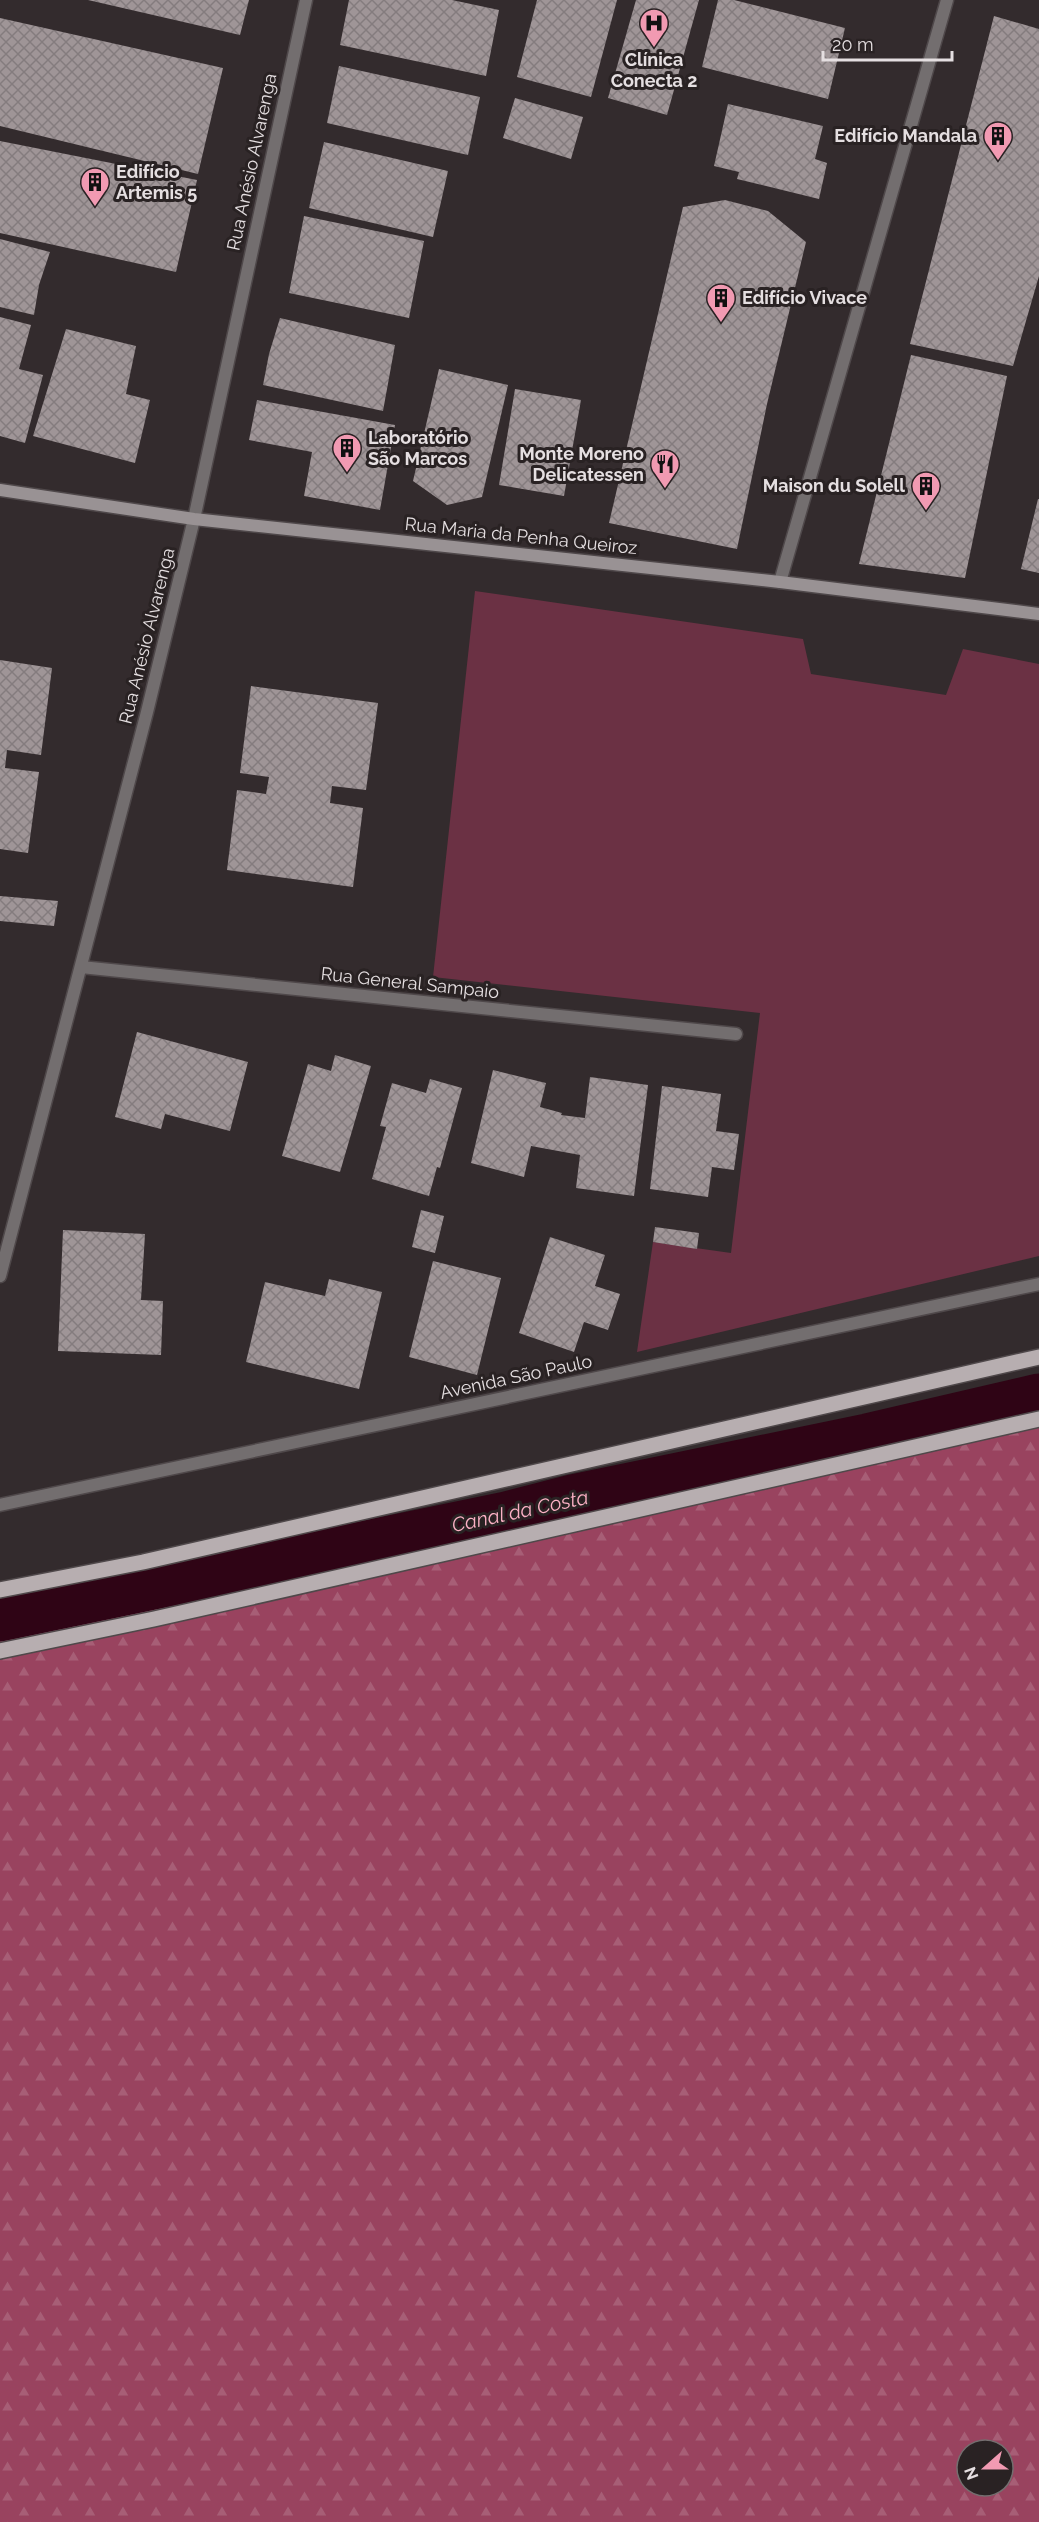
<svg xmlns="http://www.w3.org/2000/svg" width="1039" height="2522" font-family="Raleway,sans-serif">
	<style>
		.grass { fill: #6b3144 }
		.forest { fill: url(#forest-firs); fill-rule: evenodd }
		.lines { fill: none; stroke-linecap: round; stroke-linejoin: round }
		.canal { stroke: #2f0415; stroke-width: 45 }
		.building { fill: url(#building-cross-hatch) }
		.street-casing { stroke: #4f484a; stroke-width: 15 }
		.secondary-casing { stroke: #4f484a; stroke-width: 15 }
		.primary-casing { stroke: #4f484a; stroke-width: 18 }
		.street { stroke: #736e6f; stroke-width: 12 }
		.secondary { stroke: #999294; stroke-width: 12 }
		.primary { stroke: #b7aeb0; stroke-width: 15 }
		.labels { text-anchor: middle; stroke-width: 6; stroke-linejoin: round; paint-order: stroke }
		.poi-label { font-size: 18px; font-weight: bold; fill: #e5dfe1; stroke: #292223; text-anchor: end }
		.street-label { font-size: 18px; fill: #e5dfe1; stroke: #292223 }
		.water-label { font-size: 20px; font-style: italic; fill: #fbb1c5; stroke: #292223 }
	</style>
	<defs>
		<pattern id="forest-firs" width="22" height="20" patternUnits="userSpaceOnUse" patternTransform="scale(1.5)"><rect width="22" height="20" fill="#99435f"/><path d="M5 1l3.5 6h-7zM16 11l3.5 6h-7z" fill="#a75e76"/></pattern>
		<pattern id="building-cross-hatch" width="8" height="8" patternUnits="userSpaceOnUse" patternTransform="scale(1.5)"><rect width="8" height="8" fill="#9f9597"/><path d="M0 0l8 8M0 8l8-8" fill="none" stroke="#847c7e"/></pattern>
	</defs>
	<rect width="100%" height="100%" fill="#332b2d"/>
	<path class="grass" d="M475 591 803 639 811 674 946 695 963 649 1039 664V1256L637 1352 653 1242 731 1253 760 1013 433 977Z"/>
	<path class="forest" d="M1039 1427V2522H0V1623ZM967 2450H1003V2486H967Z"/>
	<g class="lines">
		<path class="canal" d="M0 1619 506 1514 572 1497 867 1436 1039 1396"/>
	</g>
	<path class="building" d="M88 0H249L240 35Z
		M349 0H452L499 10 486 76 340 45Z
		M537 0H617L591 97 517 77Z
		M636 0H699L667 115 608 98Z
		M718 0H734L845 28 828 99 702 67Z
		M994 16 1039 29V276L1013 366 910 344Z
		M0 18 223 68 198 174 0 126Z
		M339 66 480 97 468 155 327 123Z
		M515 98 583 117 571 159 503 138Z
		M728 104 823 126 815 159 827 163 819 199 737 179 739 172 714 166Z
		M0 141 197 180 176 272 0 233Z
		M324 142 448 171 433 237 309 208Z
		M725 200 768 211 806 242 767 404 737 549 609 523 683 207Z
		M304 216 424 241 409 318 289 293Z
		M0 239 50 252 39 285 34 315 0 307Z
		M0 317 31 325 19 369 43 375 25 443 0 436Z
		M280 318 395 345 383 411 263 385 269 354Z
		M66 329 136 346 126 394 150 400 135 463 33 436Z
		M911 355 1007 376 965 578 859 564Z
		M439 369 508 385 482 497 447 505 413 481Z
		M515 389 581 400 564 496 499 485Z
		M257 400 395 425 380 510 304 496 312 452 249 440Z
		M1038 499H1039V573L1021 569Z
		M0 660 52 668 41 755 7 750 5 768 39 772 28 853 0 849Z
		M251 686 378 703 366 790 332 786 330 803 363 808 353 887 227 870 237 790 266 794 269 777 240 773Z
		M0 896 58 901 54 926 0 921Z
		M137 1032 248 1062 230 1131 165 1114 161 1129 115 1117Z
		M335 1055 371 1066 340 1172 282 1156 308 1064 331 1071Z
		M493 1070 546 1083 540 1107 562 1113 561 1115 585 1118 590 1077 648 1085 634 1196 576 1188 580 1155 531 1146 524 1177 471 1163Z
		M430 1079 462 1088 440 1168 437 1167 429 1196 372 1179 386 1127 380 1126 392 1083 426 1093Z
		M662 1086 721 1094 716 1131 739 1134 734 1170 712 1167 708 1197 650 1189Z
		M421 1210 444 1216 435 1253 412 1247Z
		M655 1227 699 1233 697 1249 653 1242Z
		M63 1230 145 1234 141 1300 163 1301 161 1355 58 1351Z
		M550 1237 605 1255 595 1286 620 1294 608 1330 584 1322 574 1352 519 1333Z
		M433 1261 501 1278 477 1375 409 1357Z
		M329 1279 382 1292 359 1389 246 1362 265 1282 325 1296Z"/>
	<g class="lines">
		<g class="street-casing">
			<path id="street" d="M780 582 947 0
				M81 967 736 1034
				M0 1276 147 712 194 519 306 0
				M0 1505 1039 1284"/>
		</g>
		<g class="secondary-casing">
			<path id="secondary" d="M0 490 194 519 780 582 1039 614"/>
		</g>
		<g class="primary-casing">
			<path id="primary" d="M0 1590 143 1562 1039 1357
				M0 1651 154 1619 1039 1419"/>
		</g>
		<use href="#street" class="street"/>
		<use href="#secondary" class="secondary"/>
		<use href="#primary" class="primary"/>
	</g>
	<defs>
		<g id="hospital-pin" transform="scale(1.5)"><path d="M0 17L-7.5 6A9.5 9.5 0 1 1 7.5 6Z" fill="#f19ab2" stroke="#292223"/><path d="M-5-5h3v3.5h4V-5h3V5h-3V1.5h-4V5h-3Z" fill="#111"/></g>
		<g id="building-pin" transform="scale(1.5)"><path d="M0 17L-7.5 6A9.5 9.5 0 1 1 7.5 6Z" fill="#f19ab2" stroke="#292223"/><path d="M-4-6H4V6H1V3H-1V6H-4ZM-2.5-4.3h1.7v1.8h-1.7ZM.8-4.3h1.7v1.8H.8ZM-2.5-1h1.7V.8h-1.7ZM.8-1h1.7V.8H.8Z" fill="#111"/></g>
		<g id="restaurant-pin" transform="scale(1.5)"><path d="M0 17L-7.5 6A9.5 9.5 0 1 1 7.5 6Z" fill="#f19ab2" stroke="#292223"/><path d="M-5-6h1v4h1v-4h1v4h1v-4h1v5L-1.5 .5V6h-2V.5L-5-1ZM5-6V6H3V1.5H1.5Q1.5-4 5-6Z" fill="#111"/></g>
	</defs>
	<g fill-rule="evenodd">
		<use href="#hospital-pin" x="654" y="23"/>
		<use href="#building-pin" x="998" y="136"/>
		<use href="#building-pin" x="95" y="182"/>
		<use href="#building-pin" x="721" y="298"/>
		<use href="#building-pin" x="347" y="448"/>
		<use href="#restaurant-pin" x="665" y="464"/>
		<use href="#building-pin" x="926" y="486"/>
	</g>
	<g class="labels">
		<g class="poi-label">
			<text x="654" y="66" text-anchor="middle">Clínica<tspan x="654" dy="21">Conecta 2</tspan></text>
			<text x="977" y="142">Edifício Mandala</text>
			<text x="116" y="178" text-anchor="start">Edifício<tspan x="116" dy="21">Artemis 5</tspan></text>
			<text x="742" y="304" text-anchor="start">Edifício Vivace</text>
			<text x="368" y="444" text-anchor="start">Laboratório<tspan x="368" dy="21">São Marcos</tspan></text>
			<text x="644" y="460">Monte Moreno<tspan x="644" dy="21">Delicatessen</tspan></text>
			<text x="905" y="492">Maison du Solell</text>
		</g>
		<g class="street-label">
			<text transform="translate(252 162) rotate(-78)" y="6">Rua Anésio Alvarenga</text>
			<text transform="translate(521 536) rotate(6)" y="6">Rua Maria da Penha Queiroz</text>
			<text transform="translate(147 636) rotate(-76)" y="6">Rua Anésio Alvarenga</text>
			<text transform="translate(410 983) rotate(6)" y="6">Rua General Sampaio</text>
			<text transform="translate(516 1377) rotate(-12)" y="6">Avenida São Paulo</text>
		</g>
		<g class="water-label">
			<text transform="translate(520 1511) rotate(-12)" y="7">Canal da Costa</text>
		</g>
	</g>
	<g transform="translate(985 2468) rotate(249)"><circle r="28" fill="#292223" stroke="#746e6f" stroke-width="1.5"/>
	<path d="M0-4.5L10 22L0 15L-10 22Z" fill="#f19ab2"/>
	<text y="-9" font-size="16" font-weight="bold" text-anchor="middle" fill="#e5dfe1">N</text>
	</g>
	<path d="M823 51v9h129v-9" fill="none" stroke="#e5dfe1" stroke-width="3"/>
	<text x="832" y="51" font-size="18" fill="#e5dfe1" stroke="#292223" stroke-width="4.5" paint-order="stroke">20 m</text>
</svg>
